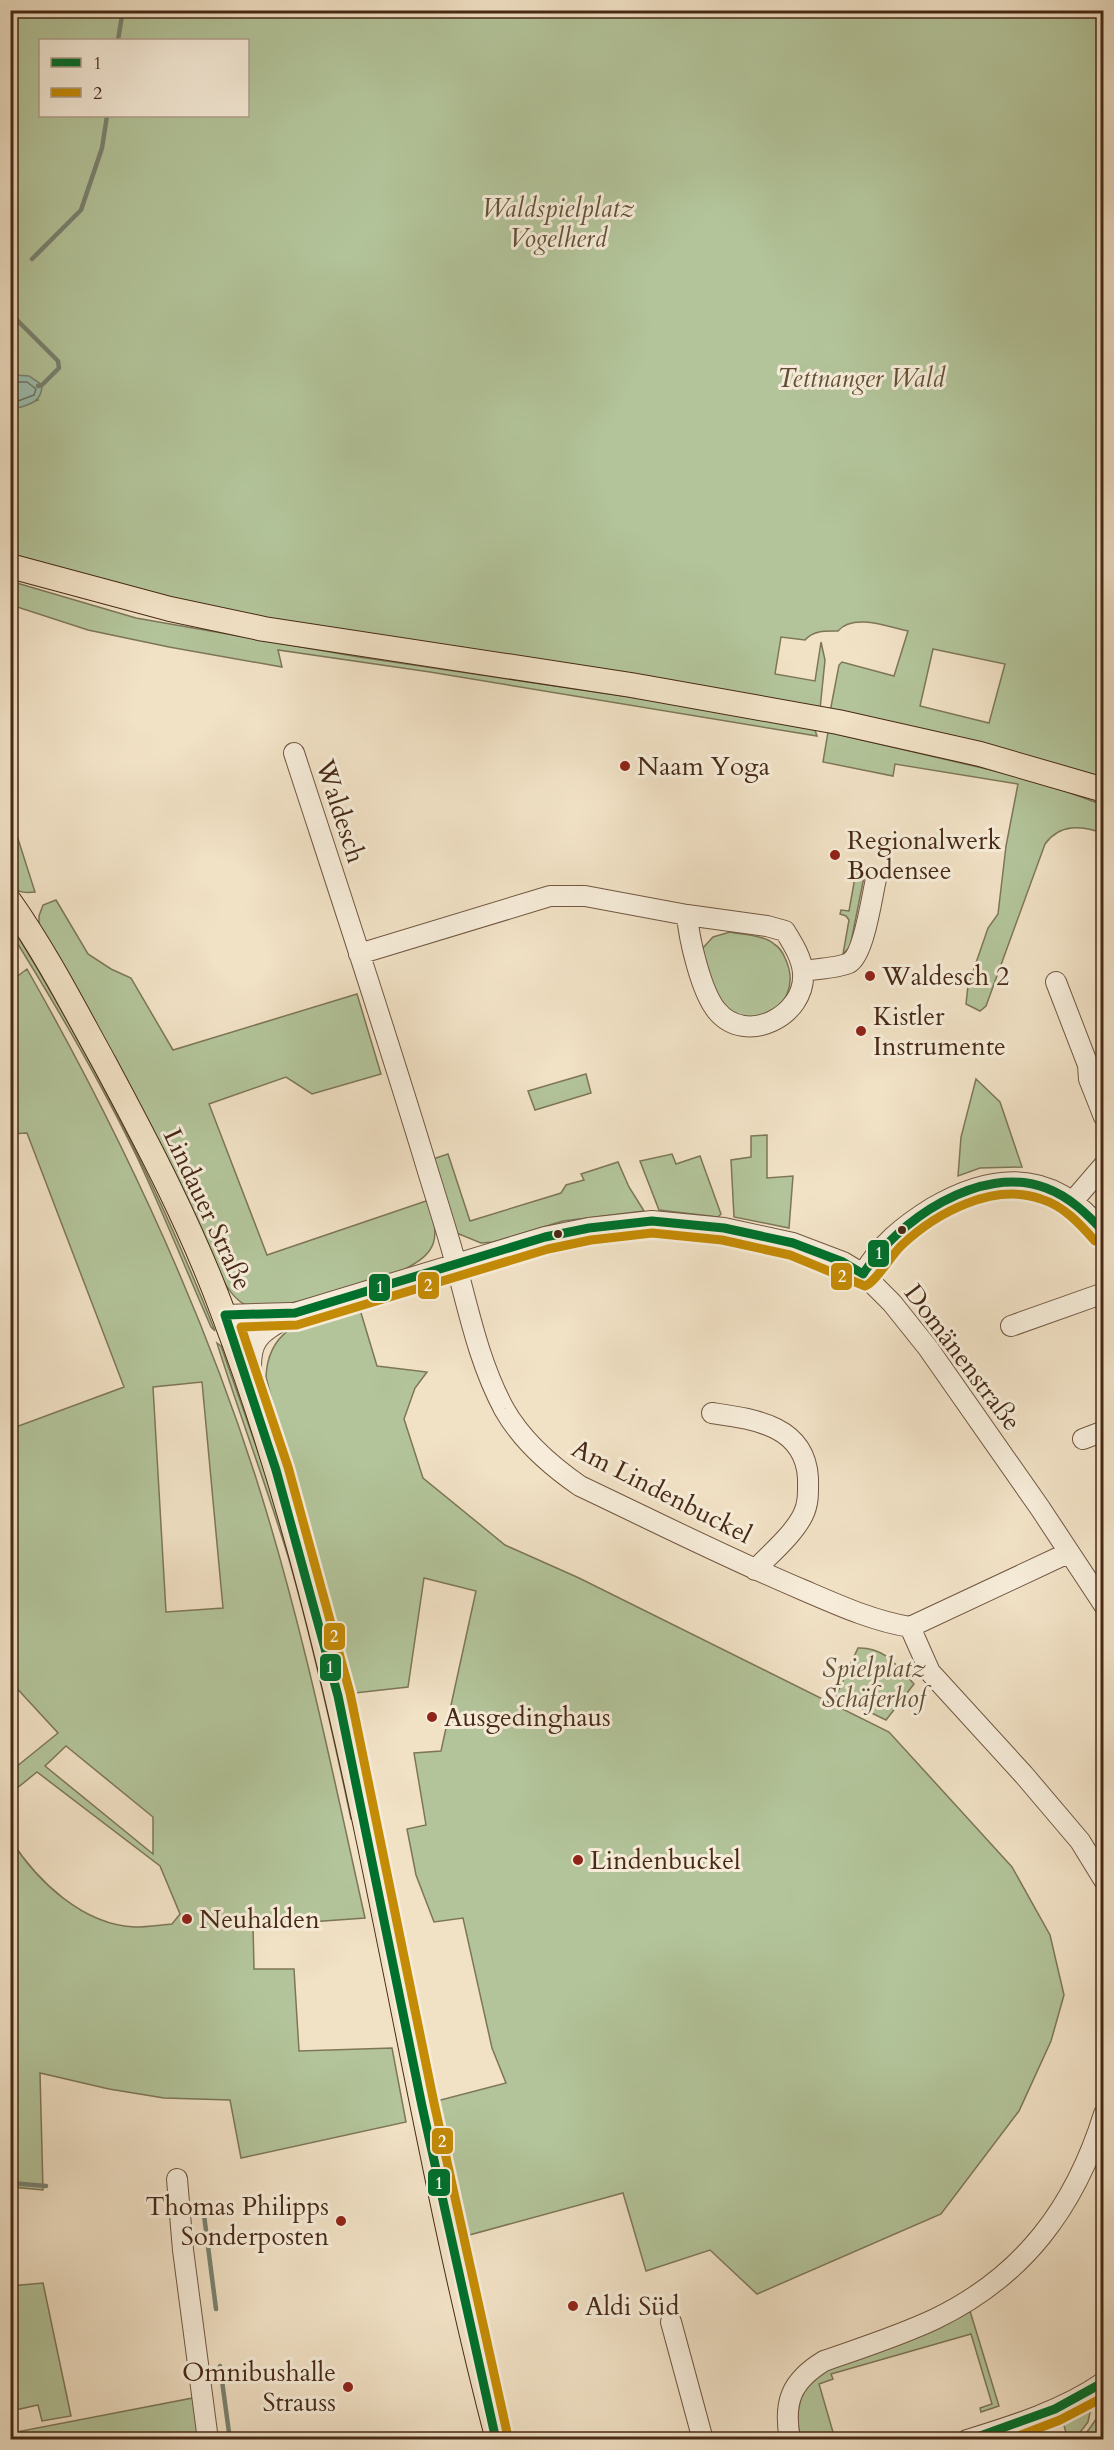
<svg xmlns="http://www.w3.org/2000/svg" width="1114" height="2450" font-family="Cardo,serif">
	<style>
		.green { fill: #b3c49a; stroke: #7d7658; stroke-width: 1.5; fill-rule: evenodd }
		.water { fill: #9bbeaf; stroke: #798271; stroke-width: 1.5 }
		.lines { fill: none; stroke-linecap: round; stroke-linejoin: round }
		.shore { stroke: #717462; stroke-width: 1.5 }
		.stream { stroke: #798271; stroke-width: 4.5 }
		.minor-casing { stroke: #725741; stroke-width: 22 }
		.major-casing { stroke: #472915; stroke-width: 26 }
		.minor { stroke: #f6ecd9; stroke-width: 20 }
		.major { stroke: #f1e1c5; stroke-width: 24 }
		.bus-1-casing { stroke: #f6ecd9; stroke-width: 14 }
		.bus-2-casing { stroke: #f6ecd9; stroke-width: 14 }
		.bus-1 { stroke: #00702c; stroke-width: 9 }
		.bus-2 { stroke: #c48b06; stroke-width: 9 }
		.poi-dot { fill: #8f2418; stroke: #f6ecd9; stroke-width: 2 }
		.bus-dot { fill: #472915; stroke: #f6ecd9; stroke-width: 2 }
		.labels { text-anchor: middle; stroke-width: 6; stroke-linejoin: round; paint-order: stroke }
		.park-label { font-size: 26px; font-style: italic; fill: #625036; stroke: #f6ecd9 }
		.poi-label { font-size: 26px; fill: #472915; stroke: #f6ecd9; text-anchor: start }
		.street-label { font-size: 26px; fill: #472915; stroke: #f6ecd9 }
		.line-badge { stroke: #f6ecd9; stroke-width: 2 }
		.badge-label { font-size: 16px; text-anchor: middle; font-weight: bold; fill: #fff }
	</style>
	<rect width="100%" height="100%" fill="#f1e1c5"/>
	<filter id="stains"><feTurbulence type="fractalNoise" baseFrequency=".00333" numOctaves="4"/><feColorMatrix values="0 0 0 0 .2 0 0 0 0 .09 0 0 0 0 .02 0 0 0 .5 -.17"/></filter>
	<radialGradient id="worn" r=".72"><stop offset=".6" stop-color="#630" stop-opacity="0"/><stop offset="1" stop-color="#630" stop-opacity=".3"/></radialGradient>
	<path class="green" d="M11 11H1103V779L830 712 839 665 842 662 894 676 908 631C889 627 853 613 838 631 826 631 814 630 805 640L781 637 775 674 815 681 821 642 825 660 820 709 214 611 11 554V410L38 400 14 375 11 377ZM40 40H248V116H40ZM933 649 1005 664 989 723 920 706Z
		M10 581 136 618 359 657 671 703 815 730 817 736 430 672 278 650 282 667 169 647 88 630 11 605Z
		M828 732 1038 781 1103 805V833C1082 826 1060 823 1045 844L986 1006 980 1011 966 1004 968 986 988 928 998 914 1006 846 1018 784 895 764 893 776 823 762Z
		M11 817 35 892C26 893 17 893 11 885Z
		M857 866 863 868 865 872 850 947 843 954 849 920 846 916 840 914 841 910 849 911Z
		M56 900 88 954 111 969 131 978 173 1050 357 994 381 1074 312 1094 286 1077 209 1104 267 1255 429 1200C439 1239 440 1252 401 1271 371 1280 272 1316 246 1305 224 1296 208 1247 198 1224 152 1122 93 1025 39 927V916L43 905Z
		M10 923C90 1054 159 1188 215 1331L211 1327C186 1270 163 1212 136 1155 99 1079 56 1005 11 933Z
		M730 932C743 935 764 935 774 944 779 947 783 953 785 958 797 983 787 1009 760 1016 753 1017 744 1019 737 1017 729 1014 719 1001 715 993 708 981 706 963 702 949L713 937Z
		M27 969C119 1131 199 1300 256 1478 302 1622 332 1770 365 1918L253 1926 254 1969H294L299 2051 392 2048 406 2122 241 2158 230 2100 164 2098 109 2089 40 2073 43 2190 11 2187V1840C37 1881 83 1925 135 1927 147 1927 160 1925 172 1924L180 1914 160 1866 37 1772 11 1793V1771L58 1733 11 1682V1426L16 1427 124 1387 27 1133 11 1134V981ZM202 1382 223 1608 166 1612 153 1387ZM66 1746 153 1817V1854L45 1766Z
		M586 1074 591 1093 535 1110 528 1091Z
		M976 1079 1000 1102 1022 1167 980 1168 958 1176 961 1137Z
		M767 1135V1178L793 1176 789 1228 734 1217 731 1160 751 1157V1136Z
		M448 1154 470 1221 561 1193 566 1185 584 1180 581 1174 618 1162 629 1187 644 1211 563 1221 493 1242 481 1243 454 1232 433 1159Z
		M672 1154 676 1164 700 1156 721 1214 718 1217 659 1210 640 1161Z
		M358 1303 377 1366 427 1372 415 1388 404 1419 423 1478 505 1545 579 1578 889 1732 1012 1867 1050 1935 1064 1995 1051 2041 1019 2111 941 2214 757 2294 710 2250 646 2271 623 2193 462 2237 429 2103 506 2083 492 2048 463 1918 434 1922 416 1875 407 1829 426 1825 414 1753 441 1751 476 1591 424 1578 408 1687 346 1694 266 1377C268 1322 315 1318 358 1303Z
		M217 1343 221 1346 270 1486 306 1607 355 1820 351 1819C333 1734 314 1648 290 1563 268 1489 240 1417 217 1343Z
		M858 1648C885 1647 897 1666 914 1684L886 1720 836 1696Z
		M43 2283 71 2416 42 2421 38 2405 11 2411 10 2286Z
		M970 2311 999 2406 981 2412 980 2408 992 2404 971 2334 831 2374 833 2379 819 2384 835 2439H801C795 2419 797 2395 813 2380 833 2362 882 2351 908 2341 929 2333 950 2322 970 2311Z
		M1103 2395V2439H1082L1097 2418V2400Z
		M198 2397 203 2440H11V2433Z
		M1092 2403 1088 2422 1075 2439H1068L1062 2419Z"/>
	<path class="water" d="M14 375 29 376 42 385C42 404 26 405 11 410V377Z"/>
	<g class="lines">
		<path class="shore" d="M10 382H27L36 389 34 395 10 404"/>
		<path class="stream" d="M118 40 123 10
			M32 259 81 210 102 148 107 116
			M10 313 58 361 59 368 42 385 38 386
			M10 2183 46 2186
			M204 2215 216 2309
			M220 2366 230 2440"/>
		<g class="minor-casing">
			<path id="minor" d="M294 753C339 891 385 1029 427 1168 437 1201 448 1234 457 1268 470 1317 480 1364 504 1409 522 1441 551 1466 580 1486 654 1521 727 1558 803 1590 838 1605 873 1621 910 1627L930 1672 1024 1775 1080 1841 1104 1880
				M687 915 767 926 785 931C793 944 802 958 803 973 806 1016 746 1046 717 1011 701 992 689 939 687 915Z
				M359 954 550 896H585L687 915
				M803 971C815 969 839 968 849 963 864 955 872 896 876 879
				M1056 982 1088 1065 1089 1079 1104 1117
				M1073 1201 1104 1165
				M863 1274C880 1245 903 1226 932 1208 997 1170 1055 1170 1104 1233
				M225 1315 291 1313
				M1011 1326 1104 1293
				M252 1381C247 1337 260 1333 295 1313L545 1237 589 1228 652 1221 724 1228 793 1243 843 1262 863 1274 892 1303 928 1348 1040 1508 1104 1605
				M712 1413C753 1419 805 1425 808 1478 808 1491 809 1503 803 1515 793 1535 771 1553 755 1570
				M1083 1439 1104 1431
				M910 1627 1068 1553
				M177 2179 183 2250 208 2440
				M671 2322 703 2440
				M790 2440C783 2402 791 2381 824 2361 861 2348 899 2336 935 2319 1024 2276 1075 2207 1104 2114
				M967 2440C1013 2426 1064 2410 1104 2382"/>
		</g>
		<g class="major-casing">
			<path id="major" d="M10 566 170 609 264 629 631 685 838 722 980 754 1104 790
				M10 902C46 953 75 1010 105 1064 149 1146 192 1228 224 1315 361 1677 400 2066 498 2440"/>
		</g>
		<use href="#minor" class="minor"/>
		<use href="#major" class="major"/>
		<g class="bus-1-casing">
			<path id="bus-1" d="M496 2440 422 2106 338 1696 276 1470 225 1315 295 1313 545 1237 589 1228 652 1221 724 1228 793 1243 843 1262 863 1274C897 1221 980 1163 1046 1188 1070 1197 1087 1214 1104 1232
				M969 2440 1055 2409 1104 2382"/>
		</g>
		<g class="bus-2-casing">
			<path id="bus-2" d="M508 2437 434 2103 350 1693 288 1467 241 1327 297 1325 548 1249 591 1240 652 1233 722 1240 790 1255 865 1286C876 1282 891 1255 902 1245 936 1213 993 1182 1041 1199 1064 1206 1080 1224 1095 1241
				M1008 2440 1060 2420 1104 2397"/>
		</g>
		<use href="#bus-1" class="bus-1"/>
		<use href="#bus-2" class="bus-2"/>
	</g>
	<g class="poi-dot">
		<circle cx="625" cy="766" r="6"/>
		<circle cx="835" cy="855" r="6"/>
		<circle cx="870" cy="976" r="6"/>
		<circle cx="861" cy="1031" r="6"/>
		<circle cx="432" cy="1717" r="6"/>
		<circle cx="578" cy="1860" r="6"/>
		<circle cx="187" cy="1919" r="6"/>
		<circle cx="341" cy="2221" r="6"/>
		<circle cx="573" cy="2306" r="6"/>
		<circle cx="348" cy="2387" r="6"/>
	</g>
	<g class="bus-dot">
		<circle cx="902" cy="1230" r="5"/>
		<circle cx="558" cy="1234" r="5"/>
	</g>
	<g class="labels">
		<g class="park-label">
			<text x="558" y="217">Waldspielplatz<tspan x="558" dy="30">Vogelherd</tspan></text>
			<text x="861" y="387">Tettnanger Wald</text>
			<text x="874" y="1677">Spielplatz<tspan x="874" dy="30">Schäferhof</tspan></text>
		</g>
		<g class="poi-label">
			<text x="637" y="775">Naam Yoga</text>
			<text x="847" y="849">Regionalwerk<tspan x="847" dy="30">Bodensee</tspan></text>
			<text x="882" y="985">Waldesch 2</text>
			<text x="873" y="1025">Kistler<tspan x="873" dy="30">Instrumente</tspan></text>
			<text x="444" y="1726">Ausgedinghaus</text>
			<text x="590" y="1869">Lindenbuckel</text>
			<text x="199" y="1928">Neuhalden</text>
			<text x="329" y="2215" text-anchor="end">Thomas Philipps<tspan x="329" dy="30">Sonderposten</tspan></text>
			<text x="585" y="2315">Aldi Süd</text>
			<text x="336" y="2381" text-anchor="end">Omnibushalle<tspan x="336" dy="30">Strauss</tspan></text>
		</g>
		<g class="street-label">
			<text transform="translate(341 811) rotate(72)" y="9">Waldesch</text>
			<text transform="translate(208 1209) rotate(65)" y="9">Lindauer Straße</text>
			<text transform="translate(963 1357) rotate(53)" y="9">Domänenstraße</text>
			<text transform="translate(662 1491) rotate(27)" y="9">Am Lindenbuckel</text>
		</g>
	</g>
	<g class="line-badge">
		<rect x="867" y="1239" width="23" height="29" rx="6" fill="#00702c"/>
		<rect x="830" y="1262" width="23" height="29" rx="6" fill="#c48b06"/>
		<rect x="417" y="1271" width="23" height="29" rx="6" fill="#c48b06"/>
		<rect x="368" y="1273" width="23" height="29" rx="6" fill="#00702c"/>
		<rect x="323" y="1622" width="23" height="29" rx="6" fill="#c48b06"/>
		<rect x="319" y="1653" width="23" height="29" rx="6" fill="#00702c"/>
		<rect x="431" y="2127" width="23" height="28" rx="6" fill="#c48b06"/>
		<rect x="427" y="2168" width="24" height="29" rx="6" fill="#00702c"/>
	</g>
	<g class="badge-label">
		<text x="879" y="1259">1</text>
		<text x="842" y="1282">2</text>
		<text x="428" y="1291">2</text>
		<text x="380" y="1293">1</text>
		<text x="334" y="1642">2</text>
		<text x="330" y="1673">1</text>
		<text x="442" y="2147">2</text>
		<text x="439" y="2189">1</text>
	</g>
	<rect width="1114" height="2450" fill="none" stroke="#f1e1c5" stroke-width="36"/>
	<rect x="12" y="12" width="1090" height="2426" fill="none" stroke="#472915" stroke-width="3"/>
	<rect x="18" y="18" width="1078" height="2414" fill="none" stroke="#472915" stroke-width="1.5"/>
	<rect x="39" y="39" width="210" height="78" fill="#f6ecd9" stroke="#b09e8b" stroke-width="1.5"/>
	<rect x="51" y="58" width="30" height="9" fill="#00702c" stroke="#b09e8b" stroke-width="1.5"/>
	<text x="93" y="69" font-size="18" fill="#472915">1</text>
	<rect x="51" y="88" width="30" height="9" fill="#c48b06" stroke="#b09e8b" stroke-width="1.5"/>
	<text x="93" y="99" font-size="18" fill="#472915">2</text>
	<rect width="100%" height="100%" filter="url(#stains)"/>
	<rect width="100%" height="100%" fill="url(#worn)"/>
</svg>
